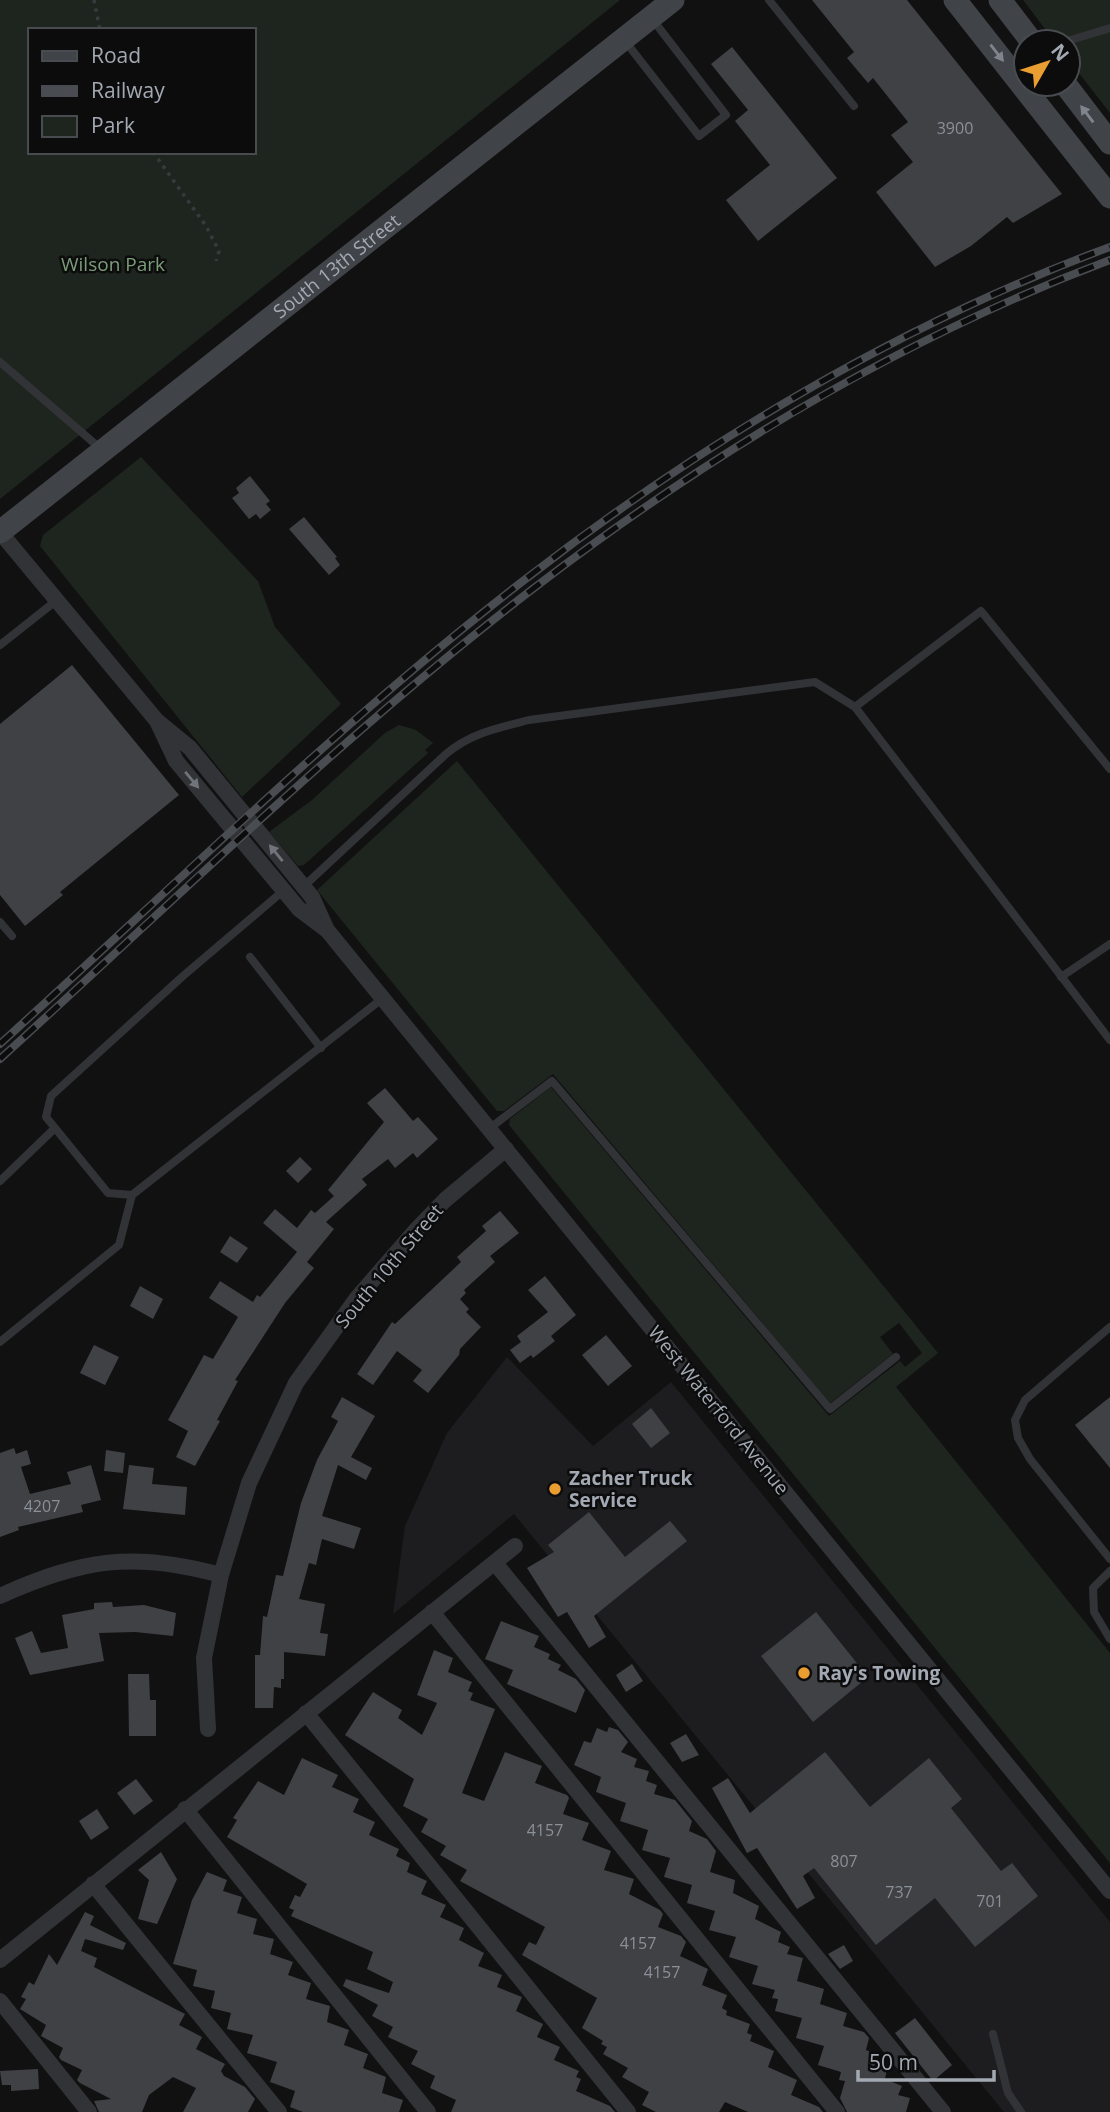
<svg xmlns="http://www.w3.org/2000/svg" width="1110" height="2112" font-family="'Open Sans',sans-serif">
	<style>
		.built { fill: #1d1d1f }
		.green { fill: #1e251e; fill-rule: evenodd }
		.building { fill: #404145 }
		.lines { fill: none; stroke-linecap: round; stroke-linejoin: round }
		.path { stroke: #383a3e; stroke-width: 3.5; stroke-dasharray: 3.5 5; stroke-linecap: butt }
		.lane { stroke: #323337; stroke-width: 8 }
		.street { stroke: #323337; stroke-width: 16 }
		.secondary { stroke: #404347; stroke-width: 23 }
		.rail-casing { stroke: #494c50; stroke-width: 8 }
		.rail { stroke: #0c0c0d; stroke-width: 5; stroke-dasharray: 16; stroke-linecap: butt }
		.oneway { fill: #80858d }
		.oneway2 { fill: #70747b }
		.poi-dot { fill: #ea9d31; stroke: #0c0c0d; stroke-width: 2.5 }
		.labels { text-anchor: middle; stroke-width: 5; stroke-linejoin: round; paint-order: stroke }
		.number-label { font-size: 16px; fill: #8a8f98 }
		.park-label { font-size: 19px; fill: #7b9d7a; stroke: #0c0c0d }
		.street-label { font-size: 19px; fill: #a3a9b3; stroke: #0c0c0d }
		.poi-label { font-size: 19px; font-weight: bold; fill: #a3a9b3; stroke: #0c0c0d; text-anchor: start }
	</style>
	<rect width="100%" height="100%" fill="#111112"/>
	<path class="built" d="M507 1357 593 1446 671 1382 1110 1922V2112H1004L514 1514 393 1614 405 1526 447 1433Z"/>
	<path class="green" d="M0 0H620L0 499ZM30 30H254V152H30Z
		M1023 0H1110V113L1068 59V42H1055Z
		M141 457 258 581 275 627 341 704 242 797 40 546 43 535Z
		M399 725 416 730 433 743 425 750 428 753 304 865 298 866 269 832 312 800 385 733Z
		M457 761 938 1353 896 1387 1110 1653V1863L509 1125 510 1119 551 1087 829 1416 900 1361 905 1367 922 1353 899 1323 880 1337 893 1354 830 1403 553 1074 504 1111H497L317 890Z"/>
	<path class="building" d="M812 0H907L1062 194 1013 223 1007 217 971 246 935 267 876 192 913 162 891 135 908 122 873 78 868 83 847 58 854 52Z
		M732 47 837 178 758 241 726 200 770 165 735 121 748 110 711 64Z
		M250 476 270 501 266 504 271 510 260 519 256 514 249 519 232 498 239 493 236 488Z
		M304 517 337 557 335 558 340 565 329 575 289 529Z
		M72 665 179 795 60 892 63 895 25 926 0 895V724Z
		M385 1088 413 1121 418 1117 438 1139 417 1158 413 1153 395 1168 388 1159 362 1179 367 1185 326 1222 334 1229 307 1262 314 1268 285 1303 235 1380 238 1381 217 1420 220 1421 195 1466 176 1457 188 1431 168 1420 204 1355 213 1359 238 1317 209 1298 220 1281 253 1302 257 1295 260 1297 297 1252 263 1223 275 1209 297 1228 311 1210 315 1213 334 1196 328 1190 384 1122 367 1103Z
		M300 1157 312 1169 298 1183 286 1171Z
		M500 1211 519 1233 490 1256 495 1262 464 1290 466 1293 460 1299 469 1309 466 1312 481 1327 460 1349 459 1355 428 1393 413 1381 422 1370 397 1351 373 1385 357 1374 392 1322 395 1324 461 1262 457 1257 486 1231 482 1226Z
		M230 1236 248 1248 237 1263 220 1252Z
		M545 1276 576 1315 551 1336 555 1341 533 1358 531 1355 520 1363 510 1350 521 1342 517 1336 548 1312 528 1290Z
		M140 1286 163 1299 153 1319 130 1306Z
		M606 1335 632 1366 608 1386 582 1355Z
		M94 1345 119 1357 105 1385 80 1373Z
		M342 1397 375 1416 351 1457 372 1468 366 1480 338 1465 322 1516 361 1528 354 1549 322 1539 316 1565 309 1563 299 1599 325 1604 320 1633 328 1634 325 1656 284 1652V1679H281V1688L274 1687 273 1708H255V1655H260L263 1616 267 1617 276 1575 283 1576 301 1503 317 1460 338 1421 331 1417Z
		M1110 1397V1468L1075 1425Z
		M651 1408 670 1433 651 1448 632 1424Z
		M14 1448 16 1454 27 1450 31 1464 21 1467 30 1494 71 1484 67 1472 91 1465 101 1500 81 1505 83 1512 18 1527 19 1530 0 1537V1453Z
		M106 1450 125 1453 123 1473 104 1471Z
		M129 1465 154 1468 152 1484 187 1487 185 1515 123 1509Z
		M589 1512 625 1557 670 1521 687 1541 594 1616 606 1637 589 1648 567 1612 558 1617 527 1568 554 1552 548 1545Z
		M112 1602 113 1607 144 1605 176 1613 173 1636 135 1632 99 1633 104 1661 30 1675 15 1638 32 1631 41 1653 68 1648 62 1615 94 1609V1603Z
		M816 1612 868 1677 813 1722 761 1656Z
		M501 1621 539 1636 534 1647 550 1654 548 1659 561 1665 558 1670 576 1679 585 1690 576 1713 507 1684 513 1670 485 1659Z
		M434 1650 453 1658 448 1672 472 1682 468 1691 473 1693 470 1700 495 1709 462 1793 484 1801 505 1752 542 1766 535 1783 567 1795 569 1798 563 1814 589 1823 582 1840 611 1851 604 1870 634 1879 629 1894 660 1910 663 1914 658 1927 681 1936 686 1942 680 1956 708 1969 702 1985 727 1995 722 2008 727 2011 726 2015 750 2024 747 2033 752 2035 750 2041 774 2051 768 2067 797 2080 791 2095 819 2107 823 2112H748L725 2102 719 2112H656L642 2105 649 2092 622 2077 628 2068 603 2054 607 2047 601 2044 603 2041 582 2028 597 1998 522 1955 529 1942 536 1945 545 1927 460 1881 467 1870 440 1855 446 1846 421 1832 428 1819 403 1806 414 1779 345 1735 373 1692 402 1710 398 1718 422 1735 437 1703 417 1695Z
		M632 1664 643 1681 626 1692 616 1675Z
		M128 1674H149L150 1700H156V1736H129Z
		M609 1727 618 1730 628 1742 621 1752 637 1759 634 1767 649 1771 646 1781 657 1785 654 1794 675 1800 692 1821 689 1831 707 1839 716 1851 710 1872 735 1880 733 1893 759 1906 755 1919 781 1932 778 1942 790 1947 787 1954 803 1958 797 1981 824 1989 820 2004 847 2013 843 2026 864 2032 869 2038 866 2050 878 2055 874 2066 887 2069 885 2079 902 2086 898 2095 910 2098 906 2112H847L840 2098 845 2081 839 2080 841 2072 818 2065 824 2046 796 2038 802 2018 775 2011 778 1999 772 1998 775 1990 752 1984 758 1966 729 1957 736 1937 709 1930 715 1911 687 1903 692 1885 664 1877 670 1858 642 1850 648 1830 620 1821 626 1803 596 1792 601 1777 574 1765 584 1741 591 1743 597 1728 607 1732Z
		M686 1734 699 1755 682 1762 670 1743Z
		M825 1752 870 1807 929 1758 962 1799 951 1808 1001 1871 1012 1863 1038 1896 975 1947 935 1898 876 1945 814 1868 803 1876 815 1898 797 1909 757 1848 747 1853 712 1788 728 1778 750 1813Z
		M302 1758 338 1775 332 1787 359 1799 353 1812 375 1822 369 1835 399 1849 396 1856 410 1863 407 1872 427 1881 421 1894 446 1905 440 1917 464 1928 459 1940 484 1953 478 1966 502 1975 497 1987 522 1997 516 2011 543 2024 537 2037 560 2047 554 2060 579 2071 576 2077 581 2079 576 2091 610 2106 615 2112H451L456 2100 430 2088 435 2076 411 2064 418 2051 388 2037 393 2027 372 2016 378 2005 343 1986 346 1979 389 1993 393 1982 367 1969 373 1952 291 1916 294 1910 289 1908 295 1895 300 1897 307 1884 227 1837 237 1820 233 1818 258 1781 284 1795Z
		M136 1779 153 1801 134 1815 117 1793Z
		M97 1809 109 1828 91 1840 79 1821Z
		M161 1852 177 1879 157 1924 138 1919 149 1880 138 1870Z
		M207 1872 227 1880 223 1891 242 1897 237 1913 257 1919 253 1934 274 1939 270 1954 293 1962 288 1975 311 1983 306 1999 330 2006 327 2022 349 2030 344 2045 368 2054 363 2068 386 2077 382 2093 403 2100 399 2112H303L290 2107 295 2091 270 2082 277 2062 247 2053 253 2035 227 2029 231 2013 211 2008 215 1991 193 1986 197 1970 173 1964 192 1900Z
		M85 1912 94 1916 90 1925 126 1943 123 1950 85 1939 81 1951 97 1958 94 1967 185 2014 179 2025 202 2037 196 2049 225 2064 221 2071 224 2076 245 2087 255 2099 248 2112H183L196 2088 173 2077 149 2095 142 2112H99L94 2101 111 2099 80 2083 77 2080 82 2070 61 2060 59 2057 63 2048 41 2036 46 2025 20 2009 26 1999 21 1997 29 1982 34 1985 49 1954 57 1965Z
		M844 1945 853 1961 840 1969 828 1954Z
		M915 2018 952 2065 933 2081 895 2033Z
		M38 2069 39 2089 11 2091V2085H2L0 2071Z"/>
	<g class="lines">
		<path class="path" d="M94 0 100 30
			M153 152 206 226 219 251 216 261"/>
		<path class="lane" d="M769 0 854 106
			M625 41 699 136 726 115 653 20
			M1064 42 1110 28
			M0 362 101 449
			M0 645 57 600
			M855 707 981 611 1110 769
			M303 887 446 754C471 733 498 728 529 720L815 682 855 707 1110 1040
			M283 891 183 976 51 1096 46 1117 108 1193 132 1195 383 998
			M0 922 12 936
			M250 957 321 1048
			M1061 977 1110 944
			M490 1128 552 1081 830 1409 896 1357
			M0 1181 55 1128
			M1110 1327 1025 1400 1015 1420 1018 1438 1030 1459 1110 1559
			M0 1342 119 1245 132 1195
			M1110 1571 1093 1588 1094 1612 1110 1639
			M993 2034 1008 2093 1021 2112"/>
		<path class="street" d="M0 532 157 721 190 748 312 897 326 928
			M157 721 176 761 299 909 327 930 1110 1891
			M495 1563 943 2112
			M0 1596C82 1559 133 1551 221 1575
			M432 1612 837 2112
			M306 1713 628 2112
			M208 1729 204 1658 221 1575 249 1483 296 1383 357 1298 416 1230 445 1200 506 1149
			M185 1809 428 2112
			M93 1884 279 2112
			M0 1960 515 1546
			M0 2001 89 2112"/>
		<g class="secondary">
			<path d="M955 0 1110 197"/>
			<path d="M1000 0 1032 42"/>
			<path d="M1065 84 1110 143"/>
			<path id="s1" d="M0 532 673 0"/>
		</g>
		<g class="rail-casing">
			<path id="rail" d="M0 1044C172 888 339 723 523 581 700 444 900 324 1110 247
				M0 1059C175 900 346 732 534 588 709 454 904 337 1110 260"/>
		</g>
		<use href="#rail" class="rail"/>
	</g>
	<defs><path id="oneway-solid" d="M-6-.8H1V-3.2L6.5 0L1 3.2V.8H-6Z" transform="scale(1.75)"/></defs>
	<g class="oneway">
		<use href="#oneway-solid" transform="translate(997 53) rotate(52)"/>
		<use href="#oneway-solid" transform="translate(1087 114) rotate(-127)"/>
	</g>
	<g class="oneway2">
		<use href="#oneway-solid" transform="translate(192 780) rotate(50)"/>
		<use href="#oneway-solid" transform="translate(276 853) rotate(-129)"/>
	</g>
	<g class="poi-dot">
		<circle cx="555" cy="1489" r="7"/>
		<circle cx="804" cy="1673" r="7"/>
	</g>
	<g class="labels">
		<g class="number-label">
			<text x="955" y="134">3900</text>
			<text x="42" y="1512">4207</text>
			<text x="545" y="1836">4157</text>
			<text x="844" y="1867">807</text>
			<text x="899" y="1898">737</text>
			<text x="990" y="1907">701</text>
			<text x="638" y="1949">4157</text>
			<text x="662" y="1978">4157</text>
		</g>
		<g class="park-label">
			<text x="113" y="271">Wilson Park</text>
		</g>
		<g class="street-label">
			<text dy="7" stroke="none"><textPath href="#s1" startOffset="429">South 13th Street</textPath></text>
			<text transform="translate(389 1266) rotate(-50)" y="7">South 10th Street</text>
			<text transform="translate(719 1410) rotate(51)" y="7">West Waterford Avenue</text>
		</g>
		<g class="poi-label">
			<text x="569" y="1485">Zacher Truck<tspan x="569" dy="22">Service</tspan></text>
			<text x="818" y="1680">Ray's Towing</text>
		</g>
	</g>
	<rect x="28" y="28" width="228" height="126" fill="#0c0c0d" stroke="#484b4f" stroke-width="2"/>
	<rect x="42" y="51" width="35" height="10" fill="#404347" stroke="#484b4f" stroke-width="2"/>
	<text x="91" y="63" font-size="21" fill="#a3a9b3">Road</text>
	<rect x="42" y="86" width="35" height="10" fill="#494c50" stroke="#484b4f" stroke-width="2"/>
	<text x="91" y="98" font-size="21" fill="#a3a9b3">Railway</text>
	<rect x="42" y="116" width="35" height="21" fill="#1e251e" stroke="#484b4f" stroke-width="2"/>
	<text x="91" y="133" font-size="21" fill="#a3a9b3">Park</text>
	<g transform="translate(1047 63) rotate(51)"><circle r="33" fill="#0c0c0d" stroke="#484b4f" stroke-width="2"/>
	<path d="M0-5L12 26L0 18L-12 26Z" fill="#ea9d31"/>
	<text y="-10" font-size="19" font-weight="bold" text-anchor="middle" fill="#a3a9b3">N</text>
	</g>
	<path d="M858 2070v10h136v-10" fill="none" stroke="#a3a9b3" stroke-width="3.5"/>
	<text x="869" y="2070" font-size="21" fill="#a3a9b3" stroke="#0c0c0d" stroke-width="5" paint-order="stroke">50 m</text>
</svg>
